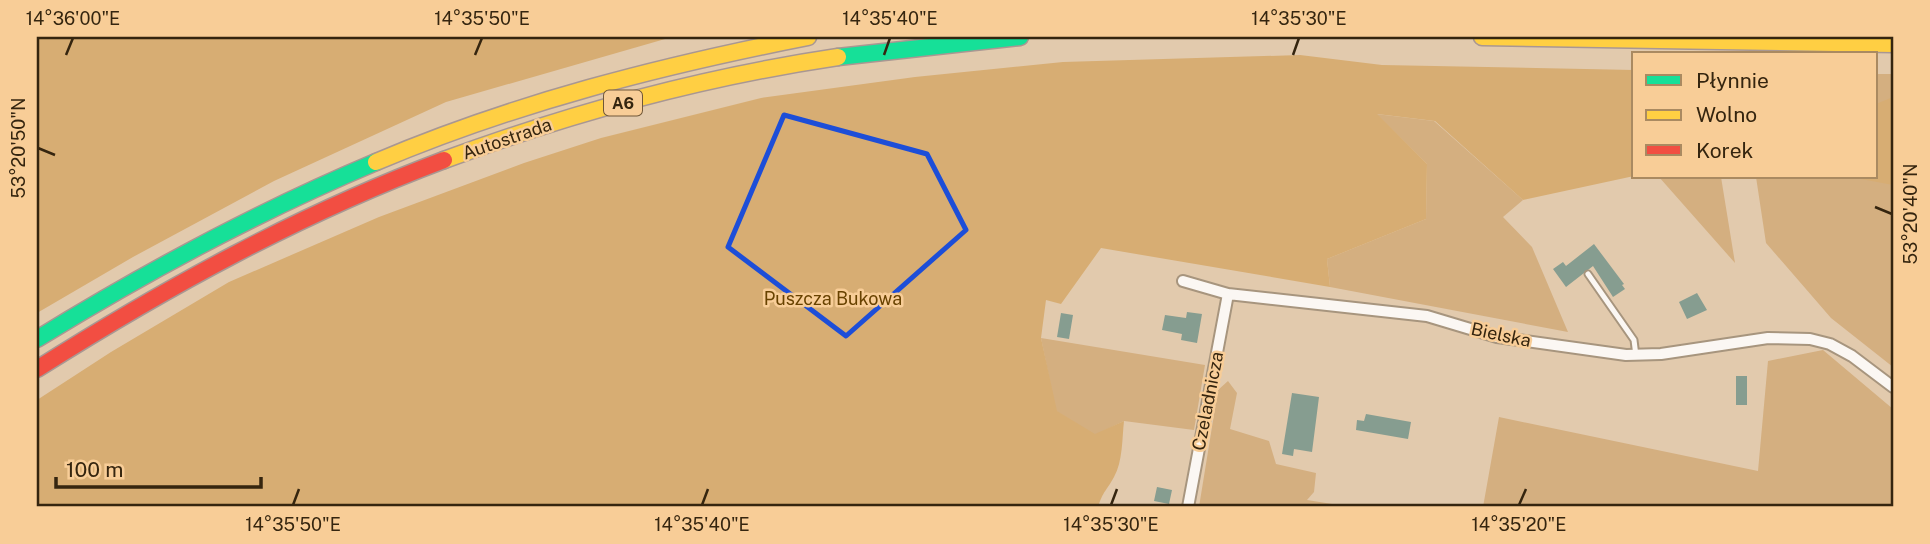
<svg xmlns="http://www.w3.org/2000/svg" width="1930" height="544" font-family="'Public Sans',sans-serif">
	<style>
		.green { fill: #d4af80 }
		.forest { fill: #d7ad73 }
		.building { fill: #869d90 }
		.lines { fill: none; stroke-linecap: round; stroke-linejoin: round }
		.lane-casing { stroke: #a7957e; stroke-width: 9 }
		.street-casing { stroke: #a7957e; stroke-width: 14 }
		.fast-casing { stroke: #a99792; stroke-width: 19 }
		.slow-casing { stroke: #a99792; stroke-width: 19 }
		.jam-casing { stroke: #a99792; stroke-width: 19 }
		.lane { stroke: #fbf7f3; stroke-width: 5 }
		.street { stroke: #fbf7f3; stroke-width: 10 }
		.fast { stroke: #16e098; stroke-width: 16 }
		.slow { stroke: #ffcf43; stroke-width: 16 }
		.jam { stroke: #f24e42; stroke-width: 16 }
		.marked { fill: none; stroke: #1d4ed8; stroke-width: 5; stroke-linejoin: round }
		.ticks { fill: none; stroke: #35250f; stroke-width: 2.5 }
		.labels { text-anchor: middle; stroke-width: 5; stroke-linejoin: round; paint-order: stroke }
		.shield { fill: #f8cd97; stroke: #705738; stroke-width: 2 }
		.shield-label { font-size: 16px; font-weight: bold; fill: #35250f }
		.street-label { font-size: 18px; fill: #35250f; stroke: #f8cd97 }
		.park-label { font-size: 18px; fill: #684200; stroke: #f8cd97 }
		.neatline { fill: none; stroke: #35250f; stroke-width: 2.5 }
		.ticks-label { font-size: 18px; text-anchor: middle; fill: #35250f }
	</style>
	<rect width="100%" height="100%" fill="#e2caad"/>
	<path class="green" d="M1876 74H1893V367L1831 318 1766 243 1756 177H1876Z
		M1376 114 1434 121 1523 200 1503 217 1532 247 1568 332 1330 287 1327 259 1426 219 1427 164Z
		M1659 177H1721L1735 263Z
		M1041 338 1205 365 1194 430 1124 421 1095 435 1056 411Z
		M1823 350 1893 409V507H1483L1499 417 1758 471 1768 361Z
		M1228 381 1237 393 1230 429 1269 441 1276 464 1316 473 1314 492 1307 500 1351 507H1199L1218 390Z"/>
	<path class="forest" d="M37 37H672L446 102 274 181 133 257 37 313Z
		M1300 55 1382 65 1634 70V176L1523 200 1435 121 1377 114 1427 164 1426 219 1327 259 1330 287 1101 248 1061 304 1046 300 1041 338 1057 411 1095 434 1124 421C1122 438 1123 461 1114 477 1107 490 1103 491 1098 507H37V400L111 352 229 282 379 217 524 163 601 138 761 98 915 77 1063 62Z
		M1893 97V185L1861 179V177H1876V104Z"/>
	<path class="building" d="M1594 244 1624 284 1622 285 1625 289 1613 297 1593 266 1566 287 1553 269 1563 262 1566 266Z
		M1697 293 1707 310 1687 319 1679 302Z
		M1187 312 1202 314 1197 343 1181 340 1182 334 1162 330 1165 315 1186 318Z
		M1061 313 1073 315 1069 339 1057 337Z
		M1736 376H1747V405H1736Z
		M1292 393 1319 397 1312 452 1294 449 1293 456 1282 454Z
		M1366 414 1411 422 1408 439 1356 430 1357 420 1364 421Z
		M1157 487 1172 490 1169 504 1154 501Z"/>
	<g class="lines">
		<g class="lane-casing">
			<path id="lane" d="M1588 274 1634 340 1636 356"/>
		</g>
		<g class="street-casing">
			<path id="street" d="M1183 281 1228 294 1427 316 1497 337 1626 355 1661 354 1768 338 1810 339 1830 344 1852 356 1893 387
				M1188 507 1228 294"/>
		</g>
		<g class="fast-casing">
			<path id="fast" d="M838 57 1020 37
				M37 339C146 272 257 212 376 162"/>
		</g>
		<g class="slow-casing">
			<path id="slow" d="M1482 37 1893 44
				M444 160C571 113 703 77 838 57
				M376 162C515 103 660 66 808 37"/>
		</g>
		<g class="jam-casing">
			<path id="jam" d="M37 369C167 287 300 214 444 160"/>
		</g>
		<use href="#lane" class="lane"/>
		<use href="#street" class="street"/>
		<use href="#fast" class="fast"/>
		<use href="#slow" class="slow"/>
		<use href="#jam" class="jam"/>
	</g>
	<path class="marked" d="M784 115 927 154 966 230 846 336 728 247Z"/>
	<path class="ticks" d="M66 55 73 38M475 55 482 38M884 55 890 38M1293 55 1299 38M38 148 55 155M1875 207 1892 214M293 505 299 489M702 505 708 489M1111 505 1117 489M1519 505 1526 489"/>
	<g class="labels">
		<rect class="shield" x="604" y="90.5" width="38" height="25" rx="5"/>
		<g class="shield-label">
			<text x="623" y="109">A6</text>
		</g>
		<g class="street-label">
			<text transform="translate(507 139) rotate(-19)" y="6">Autostrada</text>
			<text transform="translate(1501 335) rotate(12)" y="6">Bielska</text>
			<text transform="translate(1208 401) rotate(-79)" y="6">Czeladnicza</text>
		</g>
		<g class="park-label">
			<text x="833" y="305">Puszcza Bukowa</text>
		</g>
	</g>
	<rect width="1930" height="544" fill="none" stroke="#f8cd97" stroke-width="77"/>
	<rect x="1632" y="52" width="245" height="126" fill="#f8cd97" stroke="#aa8a61" stroke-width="2"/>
	<rect x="1646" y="75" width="35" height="10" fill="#16e098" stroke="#aa8a61" stroke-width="2"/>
	<text x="1696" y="88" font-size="21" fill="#35250f">Płynnie</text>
	<rect x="1646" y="110" width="35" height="10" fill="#ffcf43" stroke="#aa8a61" stroke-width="2"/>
	<text x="1696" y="122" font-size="21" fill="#35250f">Wolno</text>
	<rect x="1646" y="145" width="35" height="10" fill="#f24e42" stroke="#aa8a61" stroke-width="2"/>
	<text x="1696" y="158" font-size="21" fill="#35250f">Korek</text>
	<path d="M56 477v10h205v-10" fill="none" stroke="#35250f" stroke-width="3.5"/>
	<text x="66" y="477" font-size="21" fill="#35250f" stroke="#f8cd97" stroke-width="5" paint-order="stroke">100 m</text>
	<rect x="38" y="38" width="1854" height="467" class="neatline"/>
	<g class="ticks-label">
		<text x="73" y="25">14°36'00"E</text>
		<text x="482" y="25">14°35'50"E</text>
		<text x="890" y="25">14°35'40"E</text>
		<text x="1299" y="25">14°35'30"E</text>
		<text transform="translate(19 148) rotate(-90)" y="6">53°20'50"N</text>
		<text transform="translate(1911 214) rotate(-90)" y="6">53°20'40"N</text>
		<text x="293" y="531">14°35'50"E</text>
		<text x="702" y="531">14°35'40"E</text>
		<text x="1111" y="531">14°35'30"E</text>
		<text x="1519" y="531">14°35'20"E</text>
	</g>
</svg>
